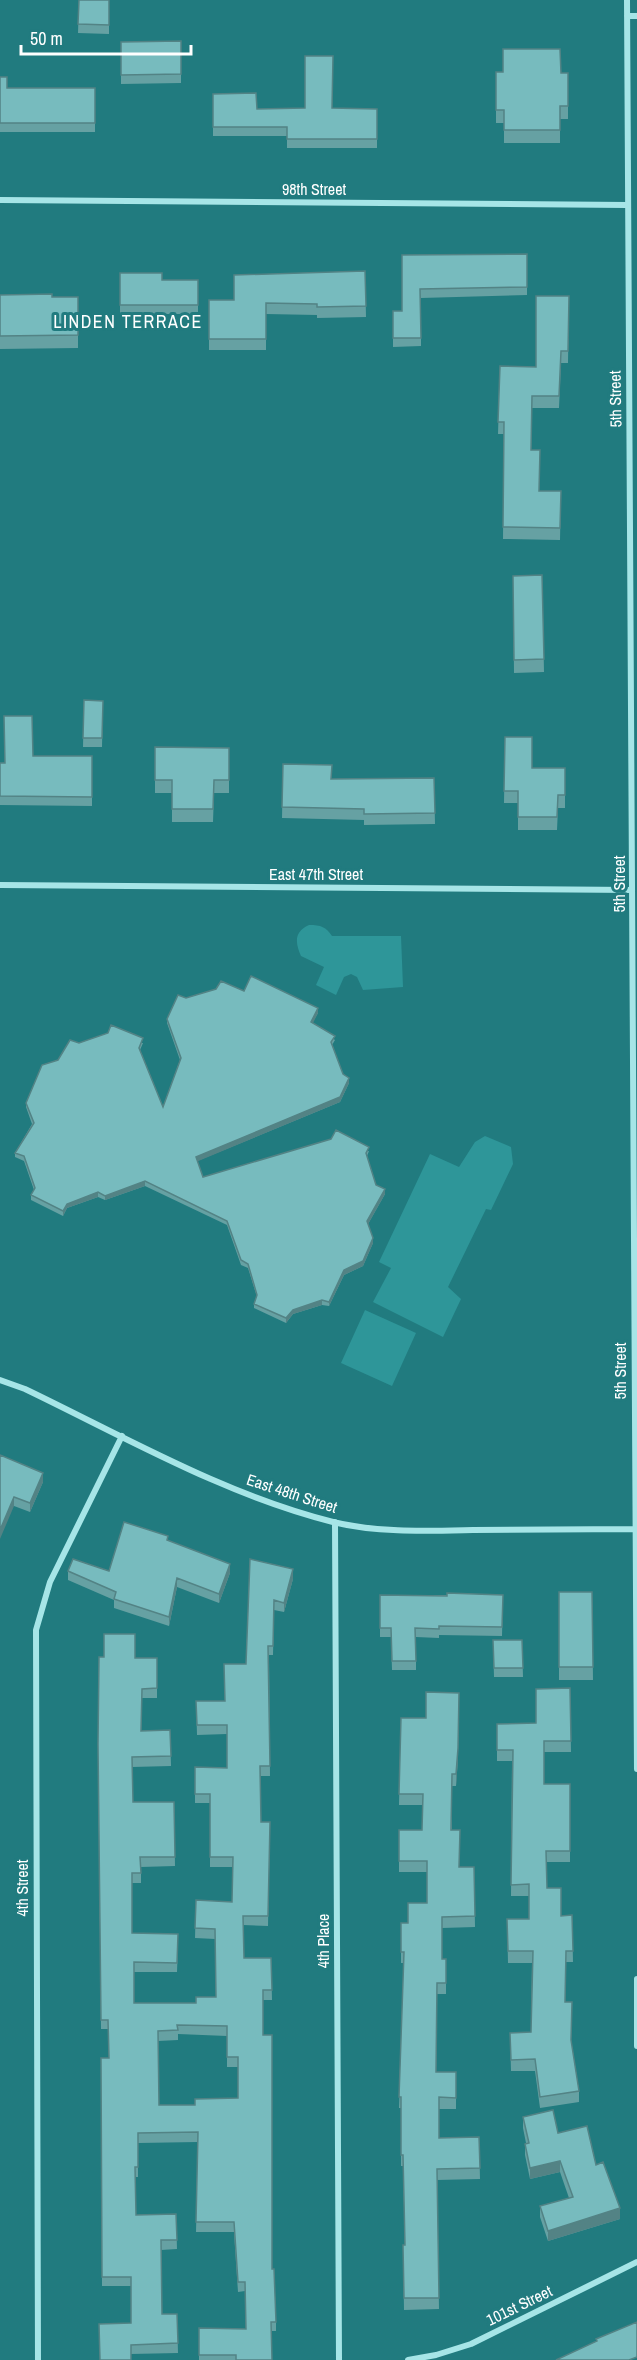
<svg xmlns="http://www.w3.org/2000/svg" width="637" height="2360" font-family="'Archivo Narrow',sans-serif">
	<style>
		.green { fill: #2e9699 }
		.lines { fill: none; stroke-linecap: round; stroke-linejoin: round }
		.street { stroke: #a6e5e7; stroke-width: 6 }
		.wall { fill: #66a1a3; fill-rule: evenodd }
		.shaded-wall { fill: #538385 }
		.building { fill: #77bbbe; stroke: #538385; stroke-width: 1.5; fill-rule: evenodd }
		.labels { text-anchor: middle; stroke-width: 6; stroke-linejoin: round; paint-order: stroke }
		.street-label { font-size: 16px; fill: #fff; stroke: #217b7f }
		.neighbourhood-label { font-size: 18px; letter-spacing: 1.5px; fill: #fff; stroke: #217b7f }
	</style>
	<rect width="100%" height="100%" fill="#217b7f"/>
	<path class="green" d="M309 925C321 925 326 927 332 936H401L403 987 363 990 357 977 351 974 344 977 336 995 316 985 324 967 301 956C295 942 294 932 309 925Z
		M485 1136 511 1147 513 1164 491 1210 486 1209 448 1287 461 1299 443 1337 373 1302 391 1268 379 1262 430 1154 459 1167 475 1142Z
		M365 1310 416 1333 392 1386 341 1363Z"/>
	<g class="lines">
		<path class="street" d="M627 0 637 1769
			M627 16H637
			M0 200 627 205
			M0 885 632 890
			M0 1380 25 1389C125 1437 225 1495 333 1522 378 1533 427 1531 473 1530 528 1530 582 1529 636 1529
			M335 1522 339 2360
			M637 1979V2046
			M38 2360 36 1630 50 1582 122 1436
			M408 2360 436 2355 471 2344 637 2262"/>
	</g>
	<path class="wall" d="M79 0H109V34L78 33Z
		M181 41V83L121 84V42Z
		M561 73H568V119H560V143H504V123H496V85Z
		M0 77 7 88H95V132H0Z
		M213 94 257 109 332 108 377 109V148H287V136H213Z
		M527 254V295L421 298V346L393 347V311H402V255Z
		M365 271 366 317 317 318V315L266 314V350H209V300H234Z
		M120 273 162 280H198V314H120Z
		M0 295 52 297H78V348L0 349Z
		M569 296 568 363H561L559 408H532L531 450 539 491H561L560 540 503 539 504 434H498L500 366 536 367Z
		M542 575 544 672 514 673 513 576Z
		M84 700 103 701 102 747H83Z
		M505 737 532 768H565V808H558L557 830H518V803H504Z
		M155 747 229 748V793H214L213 822H172V793H155Z
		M92 756V806L0 805V763Z
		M283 764 332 779 434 778 435 824 364 825V820L282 818Z
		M244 991 318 1013 312 1023 335 1040 332 1045 343 1074 349 1083 340 1102 197 1161 203 1177 369 1151 367 1156 376 1185 385 1194 368 1224 373 1243 363 1266 344 1275 329 1306 322 1305 293 1314 286 1323 254 1308V1304L257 1297 248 1268 241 1265 227 1225 145 1186 105 1200 98 1197 67 1208 63 1216 31 1200V1195L34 1190 24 1161 15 1157V1153L32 1124 26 1107V1103L58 1060 79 1043H143L140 1050 163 1107 180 1060 167 1023V1019L186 998Z
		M0 1455 43 1482 30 1512 14 1506Z
		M168 1540 230 1573 219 1603 177 1587 169 1626 114 1608V1600L68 1580V1571H109Z
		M250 1559 293 1579 284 1612 274 1610 273 1655H269L270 1776H260L261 1822H270L268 1926 243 1925 244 1958H271L272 2000H263V2035L272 2269 276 2322V2331H271L272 2360H199V2328L246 2329 245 2291 238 2292 234 2232H196L198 2142 138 2143V2177H135L136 2215 176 2214 177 2249 161 2250 162 2314H177L178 2353 131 2354V2286H102L101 2058H109L108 2029H101L98 1744 135 1658H157V1698H142L141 1731 170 1730 171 1766 132 1767 133 1802H174L175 1866 141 1867V1883H132V1933L178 1944 177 1972H134V2003H196L216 1997 215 1939 195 1938 196 1900 232 1902 233 1867H210V1803H195V1767L227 1768V1734L197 1735 196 1701H225L246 1664ZM178 2034 227 2036V2067H238V2098L195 2105H159L158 2041 178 2040Z
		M559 1592H592L593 1680H559Z
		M380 1595H503L502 1636 439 1635V1638L416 1637V1670H392L391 1637H380Z
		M493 1640H522L523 1677H494Z
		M570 1688 571 1752H544V1784H570V1862H547V1888L561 1916 572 1915 573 1962H566L565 2002 579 2091V2102L540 2108 535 2071H511L510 2033 531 2032 532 1963H508L507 1919H529V1896H511L512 1761H497V1724L536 1723Z
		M401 1718 458 1759 456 1786H452V1830L459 1867H474L475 1927 442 1928V1959H446V1994H437L436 2072H456V2109H439V2138L479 2137 480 2179 437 2180 439 2309 404 2310 403 2245H405L403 2166H401V2108H399L404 1963H401V1923H408L427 1903V1872H399V1830H422L423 1805H399Z
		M523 2117 558 2133 596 2165 620 2219 548 2241 540 2217V2206L569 2198 560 2172 530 2179 525 2155V2144L526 2143 523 2128Z"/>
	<path class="shaded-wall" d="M318 1008V1013L311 1027V1022Z
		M349 1078V1083L340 1102 196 1162V1157Z
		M145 1181V1186L105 1200V1196Z
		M385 1189V1194L367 1226V1221Z
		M98 1192V1197L67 1208 63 1216V1211L67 1204Z
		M373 1238V1243L363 1266 344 1275 329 1306V1302L344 1270Z
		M322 1300V1305L293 1314 286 1323V1318L293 1310Z
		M43 1473V1482L30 1512V1503Z
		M14 1497V1506L0 1539V1530Z
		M230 1564V1573L219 1603V1594Z
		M293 1569V1579L284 1612V1603Z
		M177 1578V1587L169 1626V1617Z
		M459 1704 458 1759 456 1786V1774Z
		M560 2161V2172L530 2179V2168Z
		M620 2208V2219L548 2241V2231Z"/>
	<path class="building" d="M79 0H109V25L78 24Z
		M181 41V74L121 75V42Z
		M503 49H560L561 73H568V106H560V130H504V110H496V72H503Z
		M305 56H333L332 108 377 109V139H287V127H213V94L256 93 257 109 305 108Z
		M0 77H7V88H95V123H0Z
		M527 254V287L420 289 421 338H393V311H402V255Z
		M365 271 366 306 317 307V304L266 303V339H209V300H234V275Z
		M120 273H162V280H198V305H120Z
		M52 294V297H78V335L0 336V295Z
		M536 296H569L568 351H561L559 396H532L531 450H540L539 491H561L560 528 503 527 504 422H498L500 366 536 367Z
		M542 575 544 659 514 660 513 576Z
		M84 700 103 701 102 738H83Z
		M4 716H32L33 756H92V797L0 796V763H5Z
		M505 737H532V768H565V795H558L557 817H518V791H504Z
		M155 747 229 748V780H214L213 809H172V780H155Z
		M283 764 332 765 331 779 434 778 435 813 364 814V809L282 807Z
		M251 976 318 1008 311 1022 335 1036 331 1042 343 1074 349 1078 340 1097 196 1157 203 1177 331 1139 336 1130 369 1147 366 1153 376 1185 385 1189 367 1221 373 1238 363 1261 344 1270 329 1302 322 1300 293 1310 286 1318 254 1304 257 1295 248 1264 241 1260 227 1221 145 1181 105 1196 98 1192 67 1204 63 1211 31 1195 35 1188 24 1156 15 1153 34 1123 26 1103 42 1065 58 1060 70 1040 79 1043 108 1033 111 1025 143 1038 139 1048 163 1107 181 1058 167 1019 178 995 186 998 216 989 221 981 244 991Z
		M0 1455 43 1473 30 1503 14 1497 0 1530Z
		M124 1522 168 1536 167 1540 230 1564 219 1594 177 1578 169 1617 114 1599 116 1592 68 1571 73 1559 109 1571Z
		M250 1559 293 1569 284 1603 274 1600 273 1646H268L270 1766H260L261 1822H270L268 1916H243L244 1958H271L272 1990H263V2035H272V2269H274L276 2322H271L272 2360H236V2355H199V2328L246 2329 245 2282H238L234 2222H196L198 2132 138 2133V2167H135L136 2215 176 2214 177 2240H161L162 2314H177L178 2343 131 2345V2360H100L99 2324 131 2323V2277H102L101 2058H109L108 2020H101L98 1744 99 1657H104V1634H135V1658H157V1688L142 1689 141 1731 170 1730 171 1756 132 1757 133 1802H174L175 1857H140L141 1873H132V1933L178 1934 177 1963 134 1962V2003H196V1997H216L215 1929 195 1928 196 1900 232 1902 233 1857H210V1794H195V1767L227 1768V1725H197L196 1701H225L224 1664H246ZM177 2025 227 2026V2057H238V2098L195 2099V2105H159L158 2031 178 2030Z
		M559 1592H592L593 1667H559Z
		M447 1593 503 1595 502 1627 439 1626V1629L415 1628 416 1661H392L391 1628H380V1595L447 1596Z
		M493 1640H522L523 1668H494Z
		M570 1688 571 1741H544V1784H570V1851H546L547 1888H561V1916L572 1915 573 1951H566L565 2002H572L571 2040 579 2091 540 2097 535 2059 511 2060 510 2033 531 2032 533 1951H508L507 1919H529V1884L511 1885 513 1750H497V1724L536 1723V1689Z
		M426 1692 459 1693 458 1748 456 1774H452L451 1830H460L459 1867H474L475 1916 442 1917V1959H446V1983H437L436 2072H456V2098L439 2097V2138L479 2137 480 2168 437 2169 439 2298H404L403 2245H405L403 2155H401V2097H399L404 1952H401V1923H408V1903H427V1861H399V1830H422L423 1794H399L401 1718H426Z
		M553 2110 558 2133 587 2126 596 2165 603 2162 620 2208 548 2231 540 2206 573 2197 560 2161 530 2168 525 2144 529 2143 523 2117Z
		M637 2322V2357L629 2360H556L597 2341 596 2339Z"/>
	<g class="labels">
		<g class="street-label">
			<text x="314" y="195">98th Street</text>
			<text transform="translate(615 399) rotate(-91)" y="6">5th Street</text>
			<text x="316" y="880">East 47th Street</text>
			<text transform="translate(619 884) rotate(-90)" y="6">5th Street</text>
			<text transform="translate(620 1371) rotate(-90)" y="6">5th Street</text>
			<text transform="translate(292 1493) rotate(18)" y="6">East 48th Street</text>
			<text transform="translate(22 1888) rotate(-90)" y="6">4th Street</text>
			<text transform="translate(323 1941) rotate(-90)" y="6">4th Place</text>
			<text transform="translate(519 2305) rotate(-26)" y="6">101st Street</text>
		</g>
		<g class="neighbourhood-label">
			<text x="128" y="328">LINDEN TERRACE</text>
		</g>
	</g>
	<path d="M21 45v9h170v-9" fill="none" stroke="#ffffff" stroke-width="3"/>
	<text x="30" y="45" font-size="18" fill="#ffffff" stroke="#217b7f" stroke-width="4.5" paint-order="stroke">50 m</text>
</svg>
